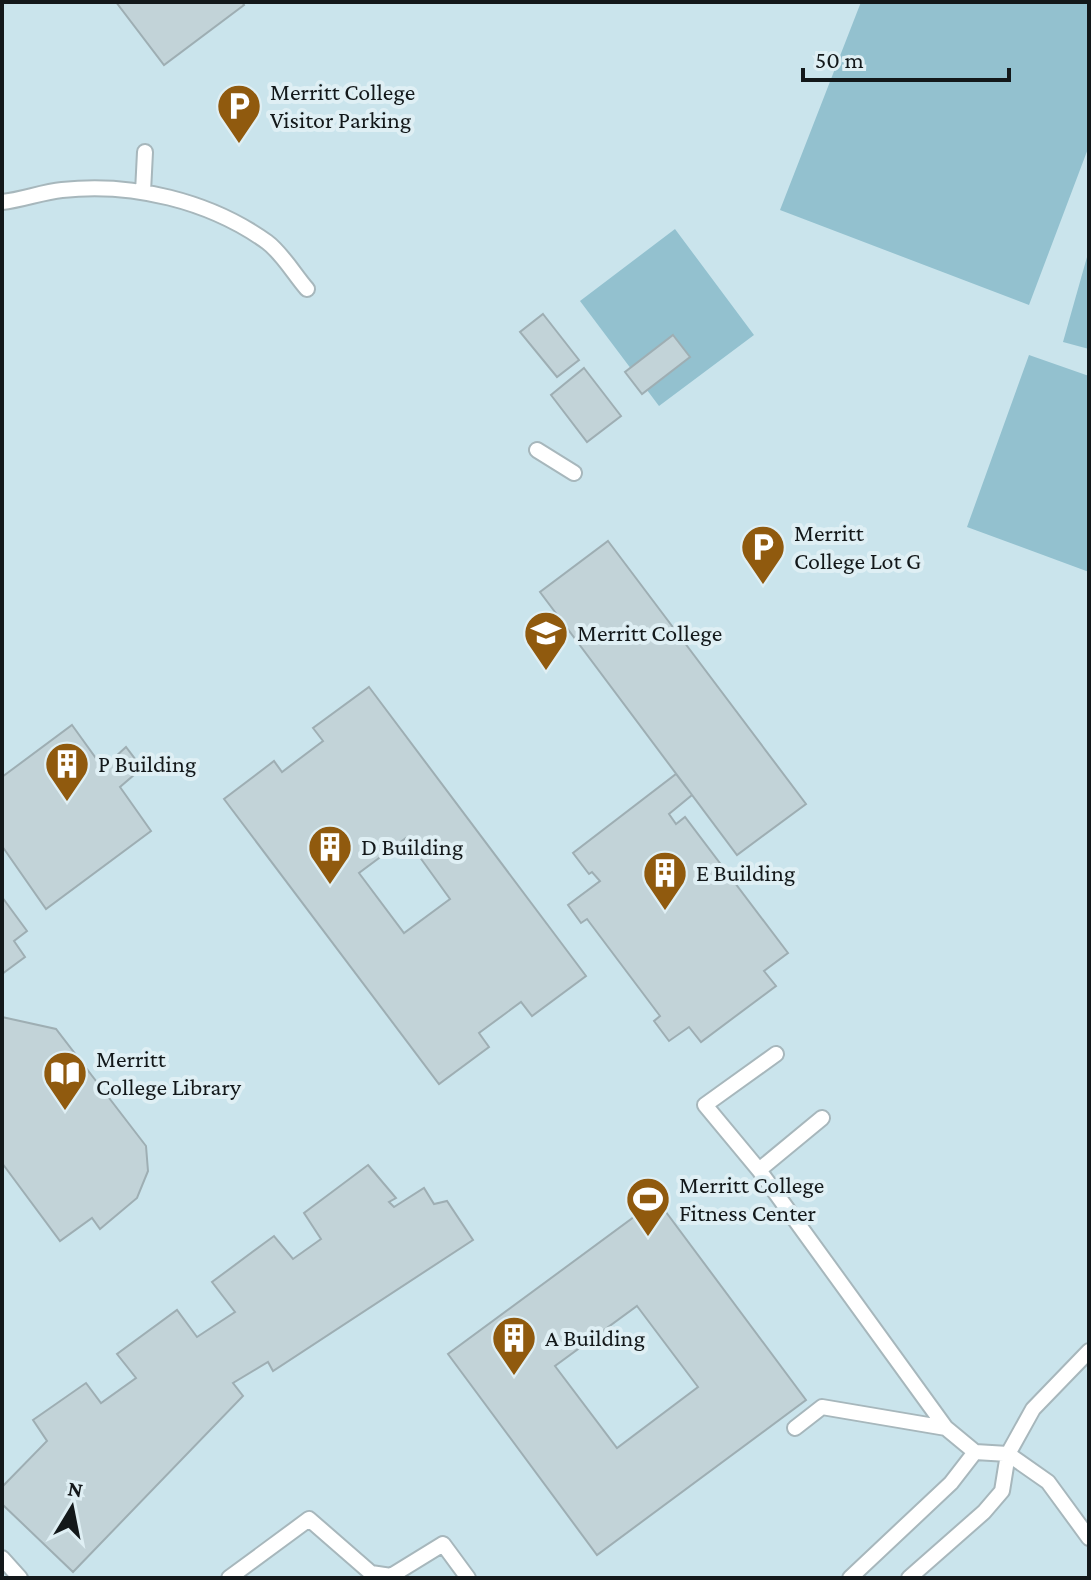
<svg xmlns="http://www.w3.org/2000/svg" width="1091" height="1580" font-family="'Crimson Pro',serif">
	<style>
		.built { fill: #cae4ec }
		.green { fill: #93c1cf }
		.building { fill: #c2d3d8; stroke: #9eaeb3; stroke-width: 2; fill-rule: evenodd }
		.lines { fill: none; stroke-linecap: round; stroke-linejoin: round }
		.service-casing { stroke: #a7b7bc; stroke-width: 18 }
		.service { stroke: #fff; stroke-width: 14 }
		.labels { text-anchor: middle; stroke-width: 8; stroke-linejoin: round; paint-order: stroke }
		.poi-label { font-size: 24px; fill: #13181a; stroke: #dfeff4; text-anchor: start }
	</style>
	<rect width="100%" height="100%" fill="#dfeff4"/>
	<path class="built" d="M2 2H1089V1343L1084 1349 1089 1356V1578H2Z"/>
	<path class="green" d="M861 2H1089V146L1029 305 780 210Z
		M675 229 754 335 659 406 580 301Z
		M1089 250V349L1063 342Z
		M1029 355 1089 376V572L967 527Z"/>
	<path class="building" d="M116 2H242L244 5 164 65Z
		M543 314 579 360 557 377 520 332Z
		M673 335 690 357 642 394 625 372Z
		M584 368 621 416 587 442 551 395Z
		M608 541 806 804 737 855 540 592Z
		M369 687 586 976 532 1016 521 1002 479 1033 489 1047 439 1084 224 799 274 761 282 772 323 741 313 728ZM406 838 450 899 404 933 359 873Z
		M72 725 103 768 126 747 142 768 120 787 151 831 46 909 2 846V777Z
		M676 774 692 795 669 814 676 824 685 817 788 953 764 971 776 986 701 1042 689 1027 669 1041 654 1021 660 1016 587 919 581 923 568 905 600 881 592 872 589 874 573 853Z
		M2 897 27 931 14 941 25 957 2 974Z
		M2 1017 56 1029 146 1146 148 1171 137 1198 100 1229 92 1218 60 1241 2 1163Z
		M368 1165 396 1198 389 1202 394 1207 424 1188 434 1204 447 1201 473 1240 273 1371 268 1362 233 1383 243 1396 73 1572 2 1504V1487L47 1441 33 1420 86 1383 101 1403 136 1378 117 1354 177 1310 197 1337 235 1312 212 1282 274 1236 293 1259 321 1239 304 1213Z
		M657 1200 806 1400 597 1555 448 1354ZM637 1306 698 1387 617 1448 555 1366Z"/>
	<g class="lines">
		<g class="service-casing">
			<path id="service" d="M143 192 145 152
				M2 202C22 200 42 192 62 190 132 182 210 201 267 242 282 253 294 274 307 289
				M537 450 574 473
				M822 1118 759 1170 946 1428 975 1452
				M759 1170 705 1105 776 1054
				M795 1428 822 1407 946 1428
				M2 1558 20 1578
				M229 1578 309 1519 371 1573 391 1576 443 1544 468 1578
				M850 1578 951 1483 975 1452 1008 1454 1033 1409 1089 1351
				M909 1578 984 1512 1002 1491 1008 1454 1048 1482 1089 1538"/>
		</g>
		<use href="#service" class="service"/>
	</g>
	<defs>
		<g id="parking-pin" transform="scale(2.3)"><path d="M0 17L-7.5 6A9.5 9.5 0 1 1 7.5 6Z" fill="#905a0e" stroke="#dfeff4"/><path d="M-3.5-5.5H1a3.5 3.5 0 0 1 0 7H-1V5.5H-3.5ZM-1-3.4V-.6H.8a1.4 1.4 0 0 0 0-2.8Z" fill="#fff"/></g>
		<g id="university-pin" transform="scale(2.3)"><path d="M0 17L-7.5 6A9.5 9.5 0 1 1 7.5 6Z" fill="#905a0e" stroke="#dfeff4"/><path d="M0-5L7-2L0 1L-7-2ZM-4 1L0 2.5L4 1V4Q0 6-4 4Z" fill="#fff"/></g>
		<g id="building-pin" transform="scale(2.3)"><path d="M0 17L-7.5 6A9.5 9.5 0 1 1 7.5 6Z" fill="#905a0e" stroke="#dfeff4"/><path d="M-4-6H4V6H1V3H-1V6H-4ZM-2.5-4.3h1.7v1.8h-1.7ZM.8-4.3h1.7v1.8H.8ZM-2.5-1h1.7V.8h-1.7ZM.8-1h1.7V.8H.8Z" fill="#fff"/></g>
		<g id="library-pin" transform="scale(2.3)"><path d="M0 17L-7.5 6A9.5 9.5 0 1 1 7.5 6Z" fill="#905a0e" stroke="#dfeff4"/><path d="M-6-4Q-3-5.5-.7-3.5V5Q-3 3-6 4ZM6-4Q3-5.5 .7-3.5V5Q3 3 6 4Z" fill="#fff"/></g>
		<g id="stadium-pin" transform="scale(2.3)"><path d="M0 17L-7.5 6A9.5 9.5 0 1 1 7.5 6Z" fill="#905a0e" stroke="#dfeff4"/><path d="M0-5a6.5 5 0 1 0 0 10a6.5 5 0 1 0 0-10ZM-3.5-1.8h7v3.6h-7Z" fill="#fff"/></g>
	</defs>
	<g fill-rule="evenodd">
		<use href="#parking-pin" x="239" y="106"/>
		<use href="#parking-pin" x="763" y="547"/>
		<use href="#university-pin" x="546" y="633"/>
		<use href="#building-pin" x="67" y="764"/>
		<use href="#building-pin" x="330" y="847"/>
		<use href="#building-pin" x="665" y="873"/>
		<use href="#library-pin" x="65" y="1073"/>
		<use href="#stadium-pin" x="648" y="1199"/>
		<use href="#building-pin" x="514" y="1338"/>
	</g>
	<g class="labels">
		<g class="poi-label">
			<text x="270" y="100">Merritt College<tspan x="270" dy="28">Visitor Parking</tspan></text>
			<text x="794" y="541">Merritt<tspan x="794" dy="28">College Lot G</tspan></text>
			<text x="577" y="641">Merritt College</text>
			<text x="98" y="772">P Building</text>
			<text x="361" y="855">D Building</text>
			<text x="696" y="881">E Building</text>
			<text x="96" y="1067">Merritt<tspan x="96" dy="28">College Library</tspan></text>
			<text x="679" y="1193">Merritt College<tspan x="679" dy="28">Fitness Center</tspan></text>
			<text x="545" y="1346">A Building</text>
		</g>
	</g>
	<rect width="1091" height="1580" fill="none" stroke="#13181a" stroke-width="8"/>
	<g transform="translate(72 1508) rotate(10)" stroke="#dfeff4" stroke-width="6" paint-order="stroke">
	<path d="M0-6L14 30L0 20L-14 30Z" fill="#13181a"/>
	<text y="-12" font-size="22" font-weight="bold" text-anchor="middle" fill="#13181a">N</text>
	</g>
	<path d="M803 68v12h206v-12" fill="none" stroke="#13181a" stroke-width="4"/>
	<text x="815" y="68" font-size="24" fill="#13181a" stroke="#dfeff4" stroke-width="6" paint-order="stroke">50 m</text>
</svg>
